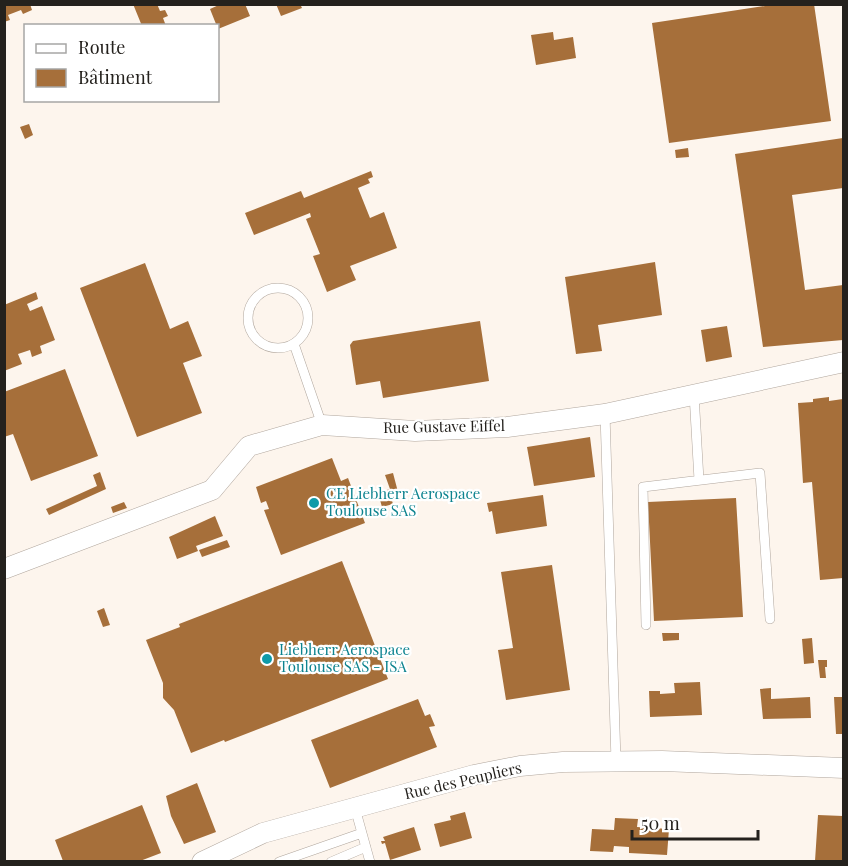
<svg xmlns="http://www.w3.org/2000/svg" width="848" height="866" font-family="'Playfair Display',serif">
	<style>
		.building { fill: #a66f3a }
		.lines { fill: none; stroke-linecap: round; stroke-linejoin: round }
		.lane-casing { stroke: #b0a69d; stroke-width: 10 }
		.street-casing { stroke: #b0a69d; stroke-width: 21 }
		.lane { stroke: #fff; stroke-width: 9 }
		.street { stroke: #fff; stroke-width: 20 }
		.culture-dot { fill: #0f9aa8; stroke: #fff; stroke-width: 2 }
		.labels { text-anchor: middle; stroke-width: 4.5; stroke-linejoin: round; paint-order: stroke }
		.street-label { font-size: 15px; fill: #24211d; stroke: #fff }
		.culture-label { font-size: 15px; fill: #0d838f; stroke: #fff; text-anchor: start }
	</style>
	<rect width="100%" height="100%" fill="#fdf5ed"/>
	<path class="building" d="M4 4H30L32 10 23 14 21 10 8 15 10 20 4 22Z
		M133 4H157L160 11 165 10 168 16 163 18 166 26H142Z
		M221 4H245L250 16 218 29 210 9Z
		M276 4H300L302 8 281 16Z
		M778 4H814L831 121 669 143 652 23Z
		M553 32 554 40 573 37 576 58 536 65 531 35Z
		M29 124 33 135 25 139 20 127Z
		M843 138V188L792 195 805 290 843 285V340L763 347 735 154Z
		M688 148 689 157 676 158 675 150Z
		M371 171 373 177 368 179 370 183 358 188 370 218 384 212 397 248 350 266 356 280 327 292 313 256 320 254 306 219 311 217 310 213 254 235 245 213 301 191 304 198Z
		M655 262 662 315 598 325 602 351 576 354 565 277Z
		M145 263 170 329 188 321 202 356 183 363 202 413 137 437 80 288Z
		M36 292 38 299 27 304 30 311 42 306 55 340 40 346 42 353 32 357 30 350 18 354 22 364 4 371V305Z
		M480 321 489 381 383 398 380 381 356 385 350 345 353 341Z
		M727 326 732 357 706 362 701 330Z
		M65 369 98 456 31 481 13 434 4 437V392Z
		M829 397V401L843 399V578L820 580 812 482 803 483 798 403 813 402V399Z
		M590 437 595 477 534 486 527 447Z
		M332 458 341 481 348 478 365 523 281 555 264 510 269 509 266 501 261 503 256 487Z
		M100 472 106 489 49 515 46 509 97 486 93 475Z
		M393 473 398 492 390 494 393 504 382 507 378 493 390 489 385 475Z
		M543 495 547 526 496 534 492 511 489 512 487 503Z
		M736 498 743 617 654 621 648 502Z
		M124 502 127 508 113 513 111 507Z
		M215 516 223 536 196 546 198 551 177 559 169 537Z
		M227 540 230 547 202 557 199 550Z
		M342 561 388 679 225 742 224 740 191 753 174 710 163 698V683L146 640 180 627 179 624Z
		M552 565 570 690 506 700 498 650 513 648 501 572Z
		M104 608 110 625 103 627 97 611Z
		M662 633H679V640L663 641Z
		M812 638 814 663 804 664 802 639Z
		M818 660H827V667H825L826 678H820Z
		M700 682 702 715 650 717 649 691H660V694L675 693 674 683Z
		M771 688V699L810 697 811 718 763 719 760 689Z
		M834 697H842L843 734H836Z
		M418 699 425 716 430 714 435 726 429 727 437 747 330 788 311 740Z
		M197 783 216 832 184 844 171 816 166 796Z
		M142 805 161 853 140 861H63L55 840Z
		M465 812 472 838 440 847 434 824 451 820 450 816Z
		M818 815 843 816V861H815Z
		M615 818 638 819 637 827 669 829 667 855 629 853V847L614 846 613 852 590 851 592 829 614 830Z
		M414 827 421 850 390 860 385 843 382 844 381 841H385L383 837Z"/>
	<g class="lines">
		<g class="lane-casing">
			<path id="lane" d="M248 318a30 30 0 1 1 60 0a30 30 0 1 1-60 0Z
				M294 344 322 425
				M694 394 699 480
				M605 414 616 761
				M646 625 643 487 760 473 770 619
				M355 808 370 862
				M279 862 362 833
				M331 862 366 847"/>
		</g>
		<g class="street-casing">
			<path id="street" d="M4 569 212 490 249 446 322 425 415 431 507 427 605 414 844 362
				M202 862 263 833 474 775 520 766 563 762 662 761 844 768"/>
		</g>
		<use href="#lane" class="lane"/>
		<use href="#street" class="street"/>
	</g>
	<g class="culture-dot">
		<circle cx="314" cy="503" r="6"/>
		<circle cx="267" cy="659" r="6"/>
	</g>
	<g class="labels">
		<g class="street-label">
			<text transform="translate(444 427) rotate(-1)" y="5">Rue Gustave Eiffel</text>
			<text transform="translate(463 781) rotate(-13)" y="5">Rue des Peupliers</text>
		</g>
		<g class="culture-label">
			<text x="326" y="499">CE Liebherr Aerospace<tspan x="326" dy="17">Toulouse SAS</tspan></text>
			<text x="279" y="655">Liebherr Aerospace<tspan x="279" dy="17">Toulouse SAS - ISA</tspan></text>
		</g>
	</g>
	<rect width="848" height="866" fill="none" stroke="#24211d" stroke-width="12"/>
	<rect x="24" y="24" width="195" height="78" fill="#ffffff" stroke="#a7a6a5" stroke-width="1.5"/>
	<rect x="36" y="44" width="30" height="9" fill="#ffffff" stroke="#a7a6a5" stroke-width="1.5"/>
	<text x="78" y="54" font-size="18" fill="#24211d">Route</text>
	<rect x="36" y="69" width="30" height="18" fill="#a66f3a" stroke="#a7a6a5" stroke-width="1.5"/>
	<text x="78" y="84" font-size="18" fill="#24211d">Bâtiment</text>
	<path d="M632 830v9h126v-9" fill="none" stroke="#24211d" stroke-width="3"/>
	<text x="641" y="830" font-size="18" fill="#24211d" stroke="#ffffff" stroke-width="4.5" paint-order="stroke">50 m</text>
</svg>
